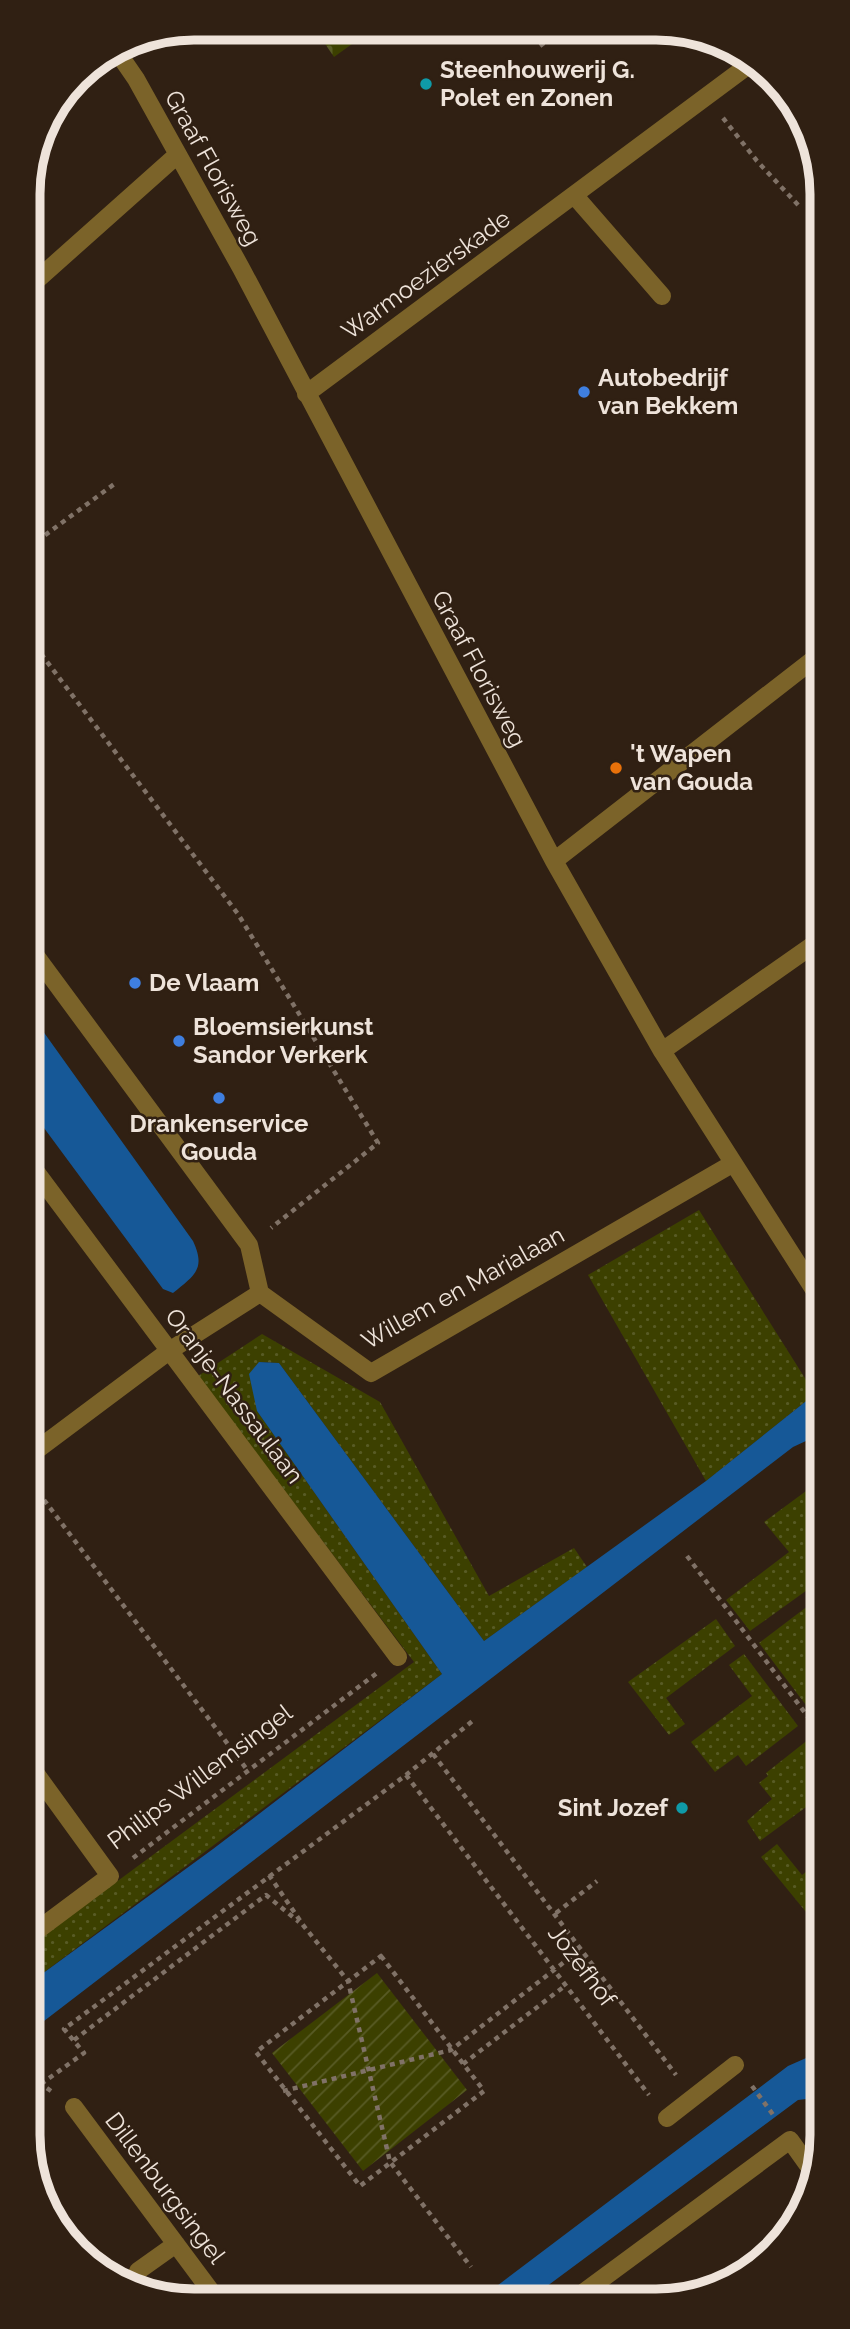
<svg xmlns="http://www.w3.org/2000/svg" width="850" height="2329" font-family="Raleway,sans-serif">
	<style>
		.grass { fill: url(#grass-dots) }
		.cemetery { fill: url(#cemetery-stones) }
		.garden { fill: url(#garden-furrows) }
		.water { fill: #165897 }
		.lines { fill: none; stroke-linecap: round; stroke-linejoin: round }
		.path { stroke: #807267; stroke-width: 4.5; stroke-dasharray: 5 5; stroke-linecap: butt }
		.minor { stroke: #7b6329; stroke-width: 18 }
		.culture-dot { fill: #0f9aa8; stroke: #302013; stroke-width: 2.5 }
		.shop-dot { fill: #3f7fe0; stroke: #302013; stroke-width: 2.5 }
		.food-dot { fill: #e8710a; stroke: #302013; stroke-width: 2.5 }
		.labels { text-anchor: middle; stroke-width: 5; stroke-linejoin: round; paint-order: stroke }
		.poi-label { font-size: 24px; font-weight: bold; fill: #eee3da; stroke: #302013; text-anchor: start }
		.street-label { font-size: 24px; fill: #eee3da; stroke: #302013 }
		.rim { fill: none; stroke: #eee3da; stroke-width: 9 }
	</style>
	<defs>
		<pattern id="grass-dots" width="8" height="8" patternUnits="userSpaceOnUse" patternTransform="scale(1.75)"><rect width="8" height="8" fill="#3c4000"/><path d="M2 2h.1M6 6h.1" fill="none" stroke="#585b25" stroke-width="1.8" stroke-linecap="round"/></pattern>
		<pattern id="cemetery-stones" width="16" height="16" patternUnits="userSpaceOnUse" patternTransform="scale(1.75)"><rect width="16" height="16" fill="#3c4000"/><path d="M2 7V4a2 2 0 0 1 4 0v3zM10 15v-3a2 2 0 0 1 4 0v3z" fill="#585b25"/></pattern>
		<pattern id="garden-furrows" width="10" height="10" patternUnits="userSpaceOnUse" patternTransform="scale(1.75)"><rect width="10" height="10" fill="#3c4000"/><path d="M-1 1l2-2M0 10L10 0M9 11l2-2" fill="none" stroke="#585b25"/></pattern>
	</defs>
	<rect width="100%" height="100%" fill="#302013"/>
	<path class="grass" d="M699 1210 815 1394 706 1481 588 1275Z
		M262 1334 380 1402 489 1596 574 1548 587 1567 484 1641 279 1363 259 1362 257 1411 442 1674 31 1982V1945L414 1662 198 1376Z
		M821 1480V1580L750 1631 726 1600 789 1552 764 1522Z
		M821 1596V1725L759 1643Z
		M716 1619 735 1646 666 1698 685 1724 669 1735 628 1682Z
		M744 1654 798 1726 746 1766 738 1755 715 1772 691 1742 752 1696 729 1665Z
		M809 1739 821 1755V1796L760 1841 747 1821 772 1799 759 1783 768 1776 766 1773Z
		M777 1844 802 1875 821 1860V1918L815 1923 761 1857Z"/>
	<path class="cemetery" d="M315 29H373L334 57Z"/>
	<path class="garden" d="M377 1973 467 2090 363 2171 272 2053Z"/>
	<path class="water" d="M30 1013 193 1241C206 1269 195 1275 173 1293L163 1289 30 1109Z
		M259 1362 279 1363 484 1641 706 1481 815 1394 821 1403V1434L793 1447 31 2031V1982L213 1849 442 1674 257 1411 249 1374Z
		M822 2051V2106L815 2098 798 2100 531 2298H481L788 2066Z"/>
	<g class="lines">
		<path class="path" d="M540 46 561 30
			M723 118 757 161 800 207
			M813 213 819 208
			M29 547 117 482
			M29 638 238 914 378 1143 271 1228
			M32 1484 248 1771
			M687 1556 821 1734
			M433 1754 676 2075
			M406 1775 649 2095
			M133 1858 377 1673
			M269 1875 303 1925 348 1981 390 2162 471 2267
			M556 1913 597 1881
			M381 1956 484 2091 360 2186 256 2052Z
			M74 2040 266 1895 299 1922
			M463 2064 566 1985
			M41 2084 84 2053 64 2029 406 1775 475 1719
			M752 2086 774 2116
			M283 2091 451 2050 581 1949
			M31 2092 41 2084 51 2091"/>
		<path class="minor" d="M116 50 136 79 241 268 554 861 662 1051 820 1299
			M574 195 662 296
			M29 287 176 156
			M306 394 750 64
			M554 861 819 655
			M30 948 249 1245 260 1293 371 1373 732 1164
			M662 1051 820 940
			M30 1164 398 1657
			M30 1455 169 1351 260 1293
			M31 1767 110 1876 31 1935
			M74 2107 216 2298
			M667 2118 735 2065
			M138 2271 176 2244
			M576 2298 790 2140 815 2175"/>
	</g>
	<g class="culture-dot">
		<circle cx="426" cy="84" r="7"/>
		<circle cx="682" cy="1808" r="7"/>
	</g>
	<g class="shop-dot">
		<circle cx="584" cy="392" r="7"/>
		<circle cx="135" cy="983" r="7"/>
		<circle cx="179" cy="1041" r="7"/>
		<circle cx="219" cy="1098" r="7"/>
	</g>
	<circle class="food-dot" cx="616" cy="768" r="7"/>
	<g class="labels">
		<g class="poi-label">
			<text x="440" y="78">Steenhouwerij G.<tspan x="440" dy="28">Polet en Zonen</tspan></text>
			<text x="598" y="386">Autobedrijf<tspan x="598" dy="28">van Bekkem</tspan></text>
			<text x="630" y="762">'t Wapen<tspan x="630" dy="28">van Gouda</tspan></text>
			<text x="149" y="991">De Vlaam</text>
			<text x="193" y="1035">Bloemsierkunst<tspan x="193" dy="28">Sandor Verkerk</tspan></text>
			<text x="219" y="1132" text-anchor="middle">Drankenservice<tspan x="219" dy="28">Gouda</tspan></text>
			<text x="668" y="1816" text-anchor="end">Sint Jozef</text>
		</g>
		<g class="street-label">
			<text transform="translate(213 168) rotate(61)" y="8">Graaf Florisweg</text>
			<text transform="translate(426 275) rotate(-36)" y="8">Warmoezierskade</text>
			<text transform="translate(479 669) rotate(62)" y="8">Graaf Florisweg</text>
			<text transform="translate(463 1288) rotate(-29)" y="8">Willem en Marialaan</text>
			<text transform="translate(234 1396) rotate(53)" y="8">Oranje-Nassaulaan</text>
			<text transform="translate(200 1777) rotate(-37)" y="8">Philips Willemsingel</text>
			<text transform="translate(582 1966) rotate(53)" y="8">Jozefhof</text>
			<text transform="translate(165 2188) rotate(53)" y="8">Dillenburgsingel</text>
		</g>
	</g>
	<path d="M0 0H850V2329H0ZM194 40H656A154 154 0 0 1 810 194V2135A154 154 0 0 1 656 2289H194A154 154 0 0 1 40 2135V194A154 154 0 0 1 194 40Z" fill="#302013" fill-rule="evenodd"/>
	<path class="rim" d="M194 40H656A154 154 0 0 1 810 194V2135A154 154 0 0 1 656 2289H194A154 154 0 0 1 40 2135V194A154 154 0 0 1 194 40Z"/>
</svg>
